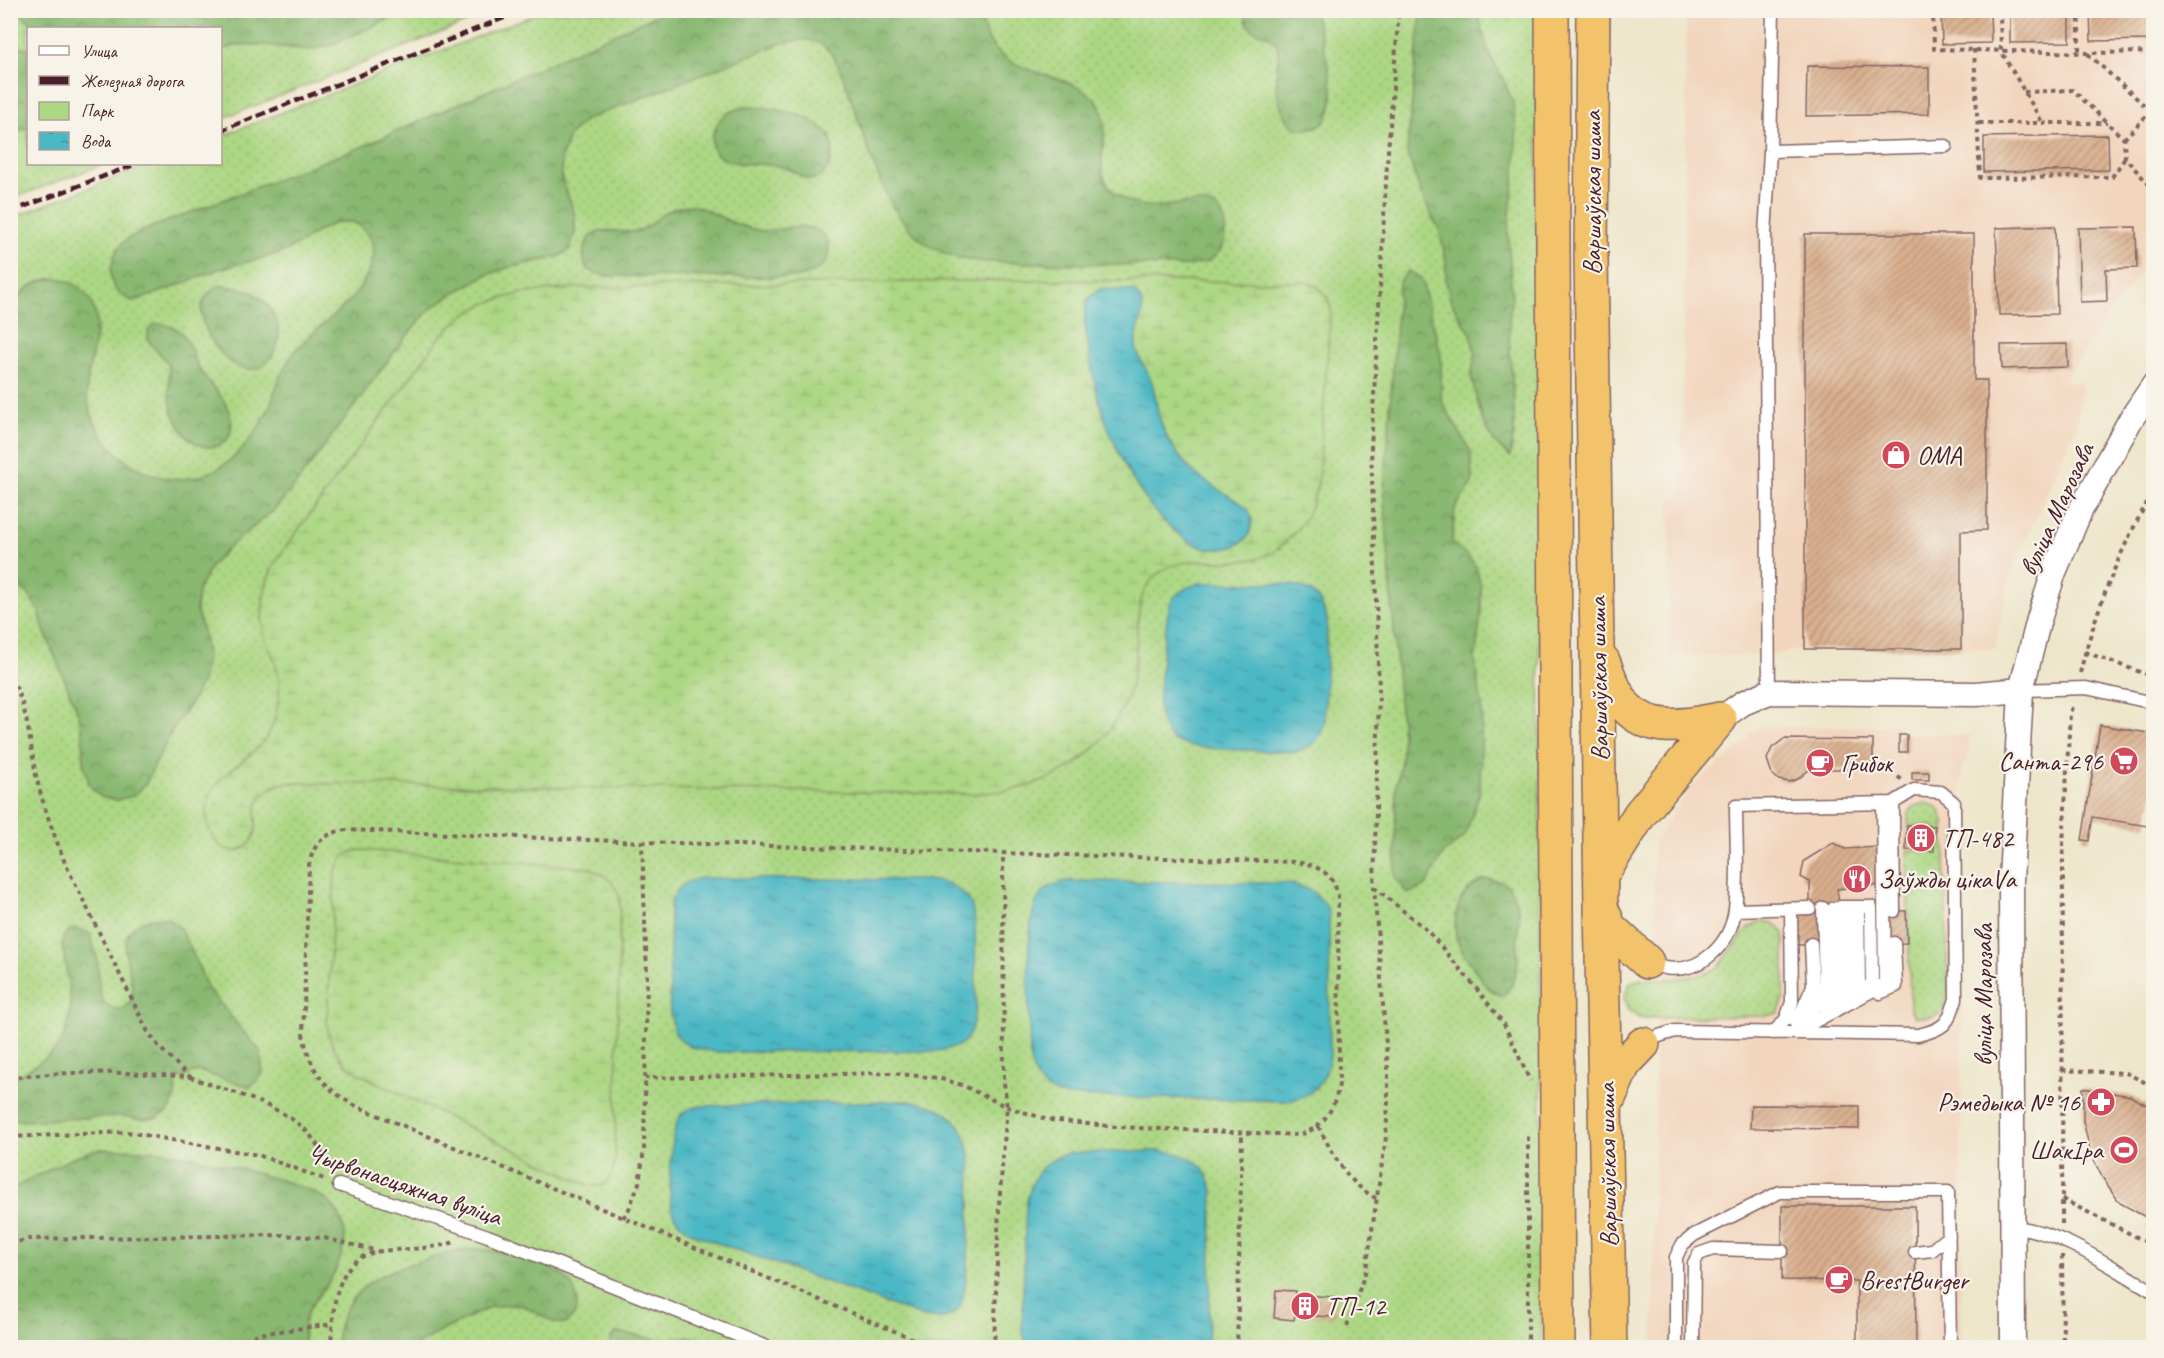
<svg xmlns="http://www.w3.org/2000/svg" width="2164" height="1358" font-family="Caveat,sans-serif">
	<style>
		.built { fill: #f2d5bd }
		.green { fill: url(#green-dots); stroke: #7b7b57; stroke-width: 1.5 }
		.forest { fill: url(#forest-crowns); stroke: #6a6c4e; stroke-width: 1.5 }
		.wetland { fill: url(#wetland-marsh); stroke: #7b7b57; stroke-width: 1.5 }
		.water { fill: url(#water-ripples); stroke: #4a6c78; stroke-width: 1.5 }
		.building { fill: url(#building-hatch) }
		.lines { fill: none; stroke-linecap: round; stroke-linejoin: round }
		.service-casing { stroke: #836563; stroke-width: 15 }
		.minor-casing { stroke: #836563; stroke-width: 27 }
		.trunk-casing { stroke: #836563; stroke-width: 36 }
		.path { stroke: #836563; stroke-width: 4; stroke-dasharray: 4.5 4.5; stroke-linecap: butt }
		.service { stroke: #fff; stroke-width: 12 }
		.minor { stroke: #fff; stroke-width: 24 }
		.trunk { stroke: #f2c36a; stroke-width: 33 }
		.rail { stroke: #4a1f2b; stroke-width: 4.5; stroke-dasharray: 9 4.5; stroke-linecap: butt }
		.labels { text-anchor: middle; stroke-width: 4.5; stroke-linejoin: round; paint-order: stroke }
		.street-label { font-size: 26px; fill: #4a1f2b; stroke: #f7f3e8 }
		.poi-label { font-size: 26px; fill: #4a1f2b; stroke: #f7f3e8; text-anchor: start }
	</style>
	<defs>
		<pattern id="green-dots" width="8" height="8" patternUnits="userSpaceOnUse" patternTransform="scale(1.5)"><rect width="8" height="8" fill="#acd783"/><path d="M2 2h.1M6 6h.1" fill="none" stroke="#96b871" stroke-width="1.8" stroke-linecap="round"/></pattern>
		<pattern id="forest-crowns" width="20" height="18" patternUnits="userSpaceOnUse" patternTransform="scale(1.5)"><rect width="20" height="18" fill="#89b871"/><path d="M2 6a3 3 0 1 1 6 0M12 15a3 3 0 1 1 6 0" fill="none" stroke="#72955d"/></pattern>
		<pattern id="wetland-marsh" width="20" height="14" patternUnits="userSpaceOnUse" patternTransform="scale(1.5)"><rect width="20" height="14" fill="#acd783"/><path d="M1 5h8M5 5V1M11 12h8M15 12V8" fill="none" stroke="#96b871"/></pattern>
		<pattern id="water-ripples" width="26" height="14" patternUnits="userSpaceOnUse" patternTransform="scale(1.5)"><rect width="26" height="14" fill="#4bb8c5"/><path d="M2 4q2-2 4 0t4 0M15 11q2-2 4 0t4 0" fill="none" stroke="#4095a0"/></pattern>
		<pattern id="building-hatch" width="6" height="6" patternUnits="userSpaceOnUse" patternTransform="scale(1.5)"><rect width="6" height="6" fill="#dab08f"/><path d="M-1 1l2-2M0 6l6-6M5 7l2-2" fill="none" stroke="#b38f75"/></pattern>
	</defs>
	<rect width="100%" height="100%" fill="#f7f3e8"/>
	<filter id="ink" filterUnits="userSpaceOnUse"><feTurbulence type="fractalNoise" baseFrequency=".0167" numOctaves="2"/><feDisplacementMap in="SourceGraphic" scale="12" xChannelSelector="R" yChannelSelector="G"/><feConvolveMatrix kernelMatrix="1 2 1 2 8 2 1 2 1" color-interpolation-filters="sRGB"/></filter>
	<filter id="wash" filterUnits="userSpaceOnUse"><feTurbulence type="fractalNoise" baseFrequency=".008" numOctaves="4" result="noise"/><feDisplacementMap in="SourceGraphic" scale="24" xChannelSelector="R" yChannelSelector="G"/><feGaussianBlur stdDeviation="1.35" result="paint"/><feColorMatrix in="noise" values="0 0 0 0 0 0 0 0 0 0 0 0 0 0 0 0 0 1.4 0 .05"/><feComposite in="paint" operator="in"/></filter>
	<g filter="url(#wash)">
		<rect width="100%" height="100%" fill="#eee6cb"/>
		<path class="built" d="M1686 11H2153V256L2105 319 2064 381 2082 383 2077 424 2009 579 1995 649H1805L1768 655 1669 656 1670 499 1681 498 1685 237Z
			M1900 726V734L1970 735 1968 762 1962 766 1961 1347 1653 1348 1656 953 1653 844 1688 790 1748 740V733L1764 727Z"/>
		<path class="green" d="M11 11H495L221 119 220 28H28V164H104L11 199Z
			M544 11H1537L1542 1347 738 1348 692 1337 657 1340 623 1333 610 1345 612 1348H11V218L151 164H220L221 136Z
			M1926 803 1938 807 1944 820 1948 994 1943 1013 1930 1017H1915L1910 1009 1907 851H1934L1935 826 1908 825C1907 811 1912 805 1926 803Z
			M1762 921 1775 924 1784 933V999L1778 1013 1765 1016 1639 1018 1628 1010 1624 997 1630 983 1640 979H1672L1702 975 1719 967 1747 929Z"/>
		<path class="forest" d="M1246 10 1314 11C1319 38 1357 127 1305 129 1297 130 1291 126 1287 119 1279 107 1276 90 1276 75 1277 66 1281 53 1276 44 1267 27 1244 40 1246 10Z
			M16 11H403L394 17 331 45 309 50 265 45H239L221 50 220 28H38Z
			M666 11H979C982 20 984 33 989 41 1012 78 1066 70 1095 100 1119 126 1087 166 1112 190 1124 203 1145 208 1162 206 1186 204 1227 192 1225 232 1225 241 1222 250 1215 256 1208 264 1196 264 1186 266L986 262C966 259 946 257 928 245 892 221 879 179 865 140 857 115 848 90 839 66 835 61 832 53 827 49 814 36 795 40 779 44L585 120 569 136 562 156 561 176 575 216V233L569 250 558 257 510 267 484 276 454 293 429 310 405 338 296 484 274 510 228 548 211 566 198 591 196 610 203 631 207 656 202 682 190 704 172 730 146 783 135 795 117 800 101 797 90 786 84 766 83 738 79 715 44 630 39 611 27 592 11 584V305C19 296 27 286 39 282 65 270 92 291 96 317 99 342 85 370 87 395 93 451 156 496 209 473 235 462 256 435 268 410 275 395 278 377 287 363 311 323 359 310 372 262 375 254 375 242 369 236 365 230 359 223 351 222 326 219 307 242 285 251 262 260 237 263 214 271 186 281 160 295 131 301 127 298 122 296 119 293 104 280 112 252 125 241 130 237 137 234 142 231L364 146Z
			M1421 11H1477L1489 54 1503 78 1513 103 1516 129V161L1508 233 1512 296 1509 322 1510 352 1514 403V434L1510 457 1494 442 1482 419 1471 376 1475 355 1471 334 1451 302 1446 282V262L1440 232 1422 196 1407 152Z
			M11 47 28 48V128L11 134Z
			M745 107C772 107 807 112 827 132 839 145 831 179 811 179 805 179 799 175 794 172 770 158 737 170 719 156 705 145 715 120 728 113 733 110 740 109 745 107Z
			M691 205C712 209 726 223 746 227 752 229 759 231 765 231 781 230 805 222 820 232 832 240 831 260 820 268 814 273 806 275 798 277L607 276C601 275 594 274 589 270 579 262 584 239 595 233 608 227 624 234 637 231 648 229 655 219 664 213 673 208 681 206 691 205Z
			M1408 271 1421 278 1441 355V400L1471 452 1472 483 1455 508 1452 543 1468 556 1476 567 1481 585V613L1475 660 1482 707 1480 791 1465 836 1443 854 1426 886 1407 894 1395 876 1396 788 1402 755V738L1384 495 1399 282Z
			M219 286C228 286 238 287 247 290 271 301 288 330 273 354 246 401 192 329 203 302 207 294 212 290 219 286Z
			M155 324C186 324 187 341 197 364 205 383 224 393 230 414 240 446 205 458 186 435 175 422 169 404 169 388 169 381 170 372 168 365 162 351 146 348 148 331Z
			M1485 879 1500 881 1509 887 1515 899 1519 913 1517 948 1518 962 1512 985 1503 996C1485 989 1484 983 1474 968 1469 961 1462 953 1459 945 1449 918 1459 890 1485 879Z
			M153 918H168L179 927 190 947 208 989 260 1051 263 1074 250 1087 198 1071 177 1079 175 1098 169 1111 156 1118 142 1120 123 1116 24 1121 11 1119V1080C24 1071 42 1063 53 1052 80 1024 68 980 62 945L64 936 70 930 80 929 90 934 97 958 100 993 104 1003 114 1009H123L133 998C134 965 105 931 153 918Z
			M99 1149C123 1149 147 1149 171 1153 204 1158 236 1167 269 1177 289 1183 315 1189 331 1204 341 1213 347 1232 344 1245 341 1258 336 1272 328 1283 310 1307 299 1316 305 1347H11V1189L76 1156Z
			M478 1249C508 1251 575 1264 577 1301 578 1312 574 1317 565 1324L553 1322 524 1306 506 1305 490 1307 433 1335 413 1347H338C335 1339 338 1329 341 1321 354 1281 392 1269 428 1259 445 1254 460 1250 478 1249Z
			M615 1333H623L657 1340 692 1337 738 1347H612L611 1338Z"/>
		<path class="wetland" d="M1020 280 1306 282C1321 287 1327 294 1331 308L1318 483C1315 492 1313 501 1310 509 1302 526 1280 552 1263 557 1246 562 1230 562 1213 561 1194 561 1176 561 1160 572 1132 592 1139 632 1135 661 1128 726 1084 772 1021 788 1005 792 987 792 971 794L286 783C270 786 257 795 256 812 255 818 257 825 256 830 253 844 240 856 226 849 217 846 212 837 209 829 193 775 252 768 270 731 279 711 282 686 276 664 274 654 266 645 264 635 260 617 263 593 269 576 272 566 280 557 285 548L441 336C449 329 457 320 466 314 498 293 540 291 576 288Z
			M362 850 589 868C605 874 617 883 620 900L615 1159C612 1181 606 1192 583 1183L360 1074C339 1061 328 1045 327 1020L335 873C340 858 346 851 362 850Z"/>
		<path class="water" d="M1101 289 1133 291C1156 308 1129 331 1138 354 1142 364 1149 373 1152 383 1156 395 1156 408 1160 419 1165 438 1180 460 1195 473 1211 487 1231 495 1248 509 1265 547 1216 558 1190 542 1131 505 1096 413 1088 345 1085 325 1078 299 1101 289Z
			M1199 583C1225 584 1284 579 1306 589 1318 594 1323 607 1327 618L1325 721C1320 740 1315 745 1295 752 1271 750 1188 752 1172 739 1164 731 1160 721 1159 710 1158 693 1165 614 1172 600 1178 591 1189 587 1199 583Z
			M701 878 927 880 948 883 965 895 971 903 975 922 976 1008 971 1031 966 1040 958 1046 938 1051 715 1052 691 1047 682 1041 675 1033 670 1013V905C676 888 684 881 701 878Z
			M1068 881 1284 883 1294 884 1312 891 1326 905 1329 915 1330 1055C1327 1079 1314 1096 1289 1101L1067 1096C1042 1092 1032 1079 1030 1054 1030 1021 1022 919 1040 896 1047 886 1057 883 1068 881Z
			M908 1101C947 1105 968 1124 971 1163 970 1189 971 1294 958 1310 948 1321 932 1319 919 1315L696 1235C686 1229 677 1223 673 1213 668 1198 670 1135 678 1121 682 1111 690 1108 700 1106Z
			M1161 1151C1188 1153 1208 1164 1213 1192L1208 1347H1028L1022 1331 1026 1206C1031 1178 1040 1162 1068 1153Z"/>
		<g id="blocks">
			<path class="building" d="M1704 10H1743V13H1704Z
				M1941 10H1990L1991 43 1942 44Z
				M2010 10H2070V42L2010 43Z
				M2090 10H2150L2151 40 2091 41Z
				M1807 66 1929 67V114L1806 116Z
				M2108 135 2109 170 1984 172V137Z
				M2055 226 2057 314 1999 315 1996 228Z
				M2136 227 2137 268 2106 269 2107 301 2080 302 2078 228Z
				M1805 234H1974V380H1987V530L1961 531V649H1805Z
				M2067 344 2068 367 2002 369 2001 345Z
				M2100 725 2154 734V787L2147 826 2093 817 2089 841 2082 840Z
				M1899 735H1907V752H1899Z
				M1784 739 1873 740V769H1810L1798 779 1789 782 1779 780 1772 774 1767 759 1772 748Z
				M1912 772H1929V780H1912Z
				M1907 825 1935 826 1934 851 1906 850Z
				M1833 843 1845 849 1878 847V885L1837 889 1840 910 1906 911 1907 943 1796 945V910L1810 909V882L1801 877 1804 861Z
				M2083 1088 2130 1096 2154 1109V1233L2147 1230 2149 1219 2120 1203 2102 1177 2091 1154 2083 1121Z
				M1751 1105 1859 1106V1129L1750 1128Z
				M1782 1206H1915L1916 1348H1857V1281L1782 1280Z
				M1276 1290 1295 1291V1295L1335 1297 1334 1317 1295 1315 1294 1320 1274 1318Z"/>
		</g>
	</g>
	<g filter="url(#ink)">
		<use href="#blocks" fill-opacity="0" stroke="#836563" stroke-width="1.5"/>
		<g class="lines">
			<g class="service-casing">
				<path id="service" d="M1770 151 1946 146
					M2021 690 2086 688 2154 703
					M1769 692 1765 235 1770 151 1773 10
					M1893 803 1894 911
					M1840 907H1871L1872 984 1862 991
					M1735 910 1810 908
					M1837 993 1847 985 1846 907
					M1880 993 1896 986 1894 943
					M1816 998 1825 986 1823 908
					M1826 1008 1859 985 1858 907
					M1796 1024 1813 986 1811 944
					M1798 1026 1836 986 1834 908
					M1773 1033 1786 1019 1792 1002 1791 908
					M1793 1033 1885 984 1883 803
					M1643 1044 1659 1036 1675 1031 1918 1035C1945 1029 1948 1024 1956 999L1954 803 1941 792 1914 790 1893 803 1736 806C1736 838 1739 878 1735 909 1731 943 1702 974 1665 968 1660 967 1653 964 1648 962
					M339 1185 488 1236 769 1348
					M2012 1227C2061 1230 2112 1268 2154 1292
					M1915 1252 1932 1250 1949 1236
					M1674 1348 1676 1341V1257L1682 1245 1694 1235 1780 1192H1948L1950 1348
					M1693 1348 1694 1263 1699 1254 1713 1249 1782 1251"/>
			</g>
			<g class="minor-casing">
				<path id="minor" d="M1720 719 1743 703 1769 692 1976 694 2021 690
					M2013 1348 2011 881 2021 690 2039 619 2054 572 2080 511 2131 419 2154 385"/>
			</g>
			<g class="trunk-casing">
				<path id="trunk" d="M1552 10 1558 1348
					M1593 10 1591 256 1601 907 1610 1348
					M1603 661C1609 676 1615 695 1626 707 1651 734 1689 725 1720 719
					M1601 876 1640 814 1720 719
					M1601 907 1610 928 1647 962
					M1608 1100 1624 1064 1643 1044"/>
			</g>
			<path class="path" d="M1933 10 1934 49 2087 53 2154 52
				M2000 10 2001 51 2042 122
				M2079 10V53
				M1974 49 1980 178 2112 177 2125 158
				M2088 54 2154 114
				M2024 92 2073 90 2124 139 2125 158 2154 190
				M1979 123H2107
				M2124 139 2150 112 2154 105
				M2145 504 2154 511
				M2085 652 2154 677
				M2080 673C2095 612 2121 545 2154 491
				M10 678C28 699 31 757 38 784 45 811 55 837 65 863L148 1032 159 1047 190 1077C130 1072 70 1070 10 1078
				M1891 771 1902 780
				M642 842 1296 862C1318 865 1334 874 1338 896L1339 1084C1335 1108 1324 1128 1299 1135L1118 1127 1049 1120 1007 1107 962 1085 938 1078 890 1073 645 1078
				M1374 887 1428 931 1476 988 1504 1024 1530 1081
				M2062 1070 2126 1073 2154 1087
				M190 1077C225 1090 286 1106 310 1135 319 1146 325 1159 331 1171
				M1318 1126C1335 1157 1345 1181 1377 1199
				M10 1137 127 1132 258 1155 324 1179
				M2062 1199 2154 1246
				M623 1218 629 1209 639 1183 644 1150 647 974 642 842 347 830C324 833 314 842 309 865L303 1034C310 1070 324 1089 356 1106L935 1348
				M2062 1224 2063 845 2070 713 2073 704
				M10 1244 29 1239 283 1235 324 1238 378 1251
				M2062 1255 2063 1348
				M1347 1326 1366 1270 1386 1137 1388 1103V1071L1374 887 1379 692 1371 447 1387 164 1399 10
				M219 1348 259 1334 333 1324
				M330 1348C333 1331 332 1313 336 1297 349 1244 381 1252 423 1248 434 1247 445 1245 455 1242
				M994 1348 999 1205 1007 1107 1004 1083 1003 854
				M1237 1348 1242 1133
				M1528 1348V1135"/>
			<use href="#service" class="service"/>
			<use href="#minor" class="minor"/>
			<use href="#trunk" class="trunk"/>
			<path class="rail" d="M220 131 524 10
				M10 212 136 164"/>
		</g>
	</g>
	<defs>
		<g id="shop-disc" transform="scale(1.5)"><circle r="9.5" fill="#d1495b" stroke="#f7f3e8"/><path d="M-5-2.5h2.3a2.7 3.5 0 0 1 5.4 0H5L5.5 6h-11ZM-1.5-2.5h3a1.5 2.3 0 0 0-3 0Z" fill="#fff"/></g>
		<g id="supermarket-disc" transform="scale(1.5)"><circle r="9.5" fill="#d1495b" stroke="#f7f3e8"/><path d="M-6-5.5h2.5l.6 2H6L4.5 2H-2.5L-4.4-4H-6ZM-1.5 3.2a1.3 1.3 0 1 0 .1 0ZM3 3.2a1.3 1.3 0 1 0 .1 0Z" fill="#fff"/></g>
		<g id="cafe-disc" transform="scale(1.5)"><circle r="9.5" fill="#d1495b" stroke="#f7f3e8"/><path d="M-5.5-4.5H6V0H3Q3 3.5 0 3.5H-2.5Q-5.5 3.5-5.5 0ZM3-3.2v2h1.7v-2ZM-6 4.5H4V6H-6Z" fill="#fff"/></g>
		<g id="building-disc" transform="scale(1.5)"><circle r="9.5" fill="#d1495b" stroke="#f7f3e8"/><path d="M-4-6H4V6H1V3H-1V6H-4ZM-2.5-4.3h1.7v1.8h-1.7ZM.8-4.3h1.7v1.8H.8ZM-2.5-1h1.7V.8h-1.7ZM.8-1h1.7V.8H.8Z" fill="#fff"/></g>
		<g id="restaurant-disc" transform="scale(1.5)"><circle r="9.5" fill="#d1495b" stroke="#f7f3e8"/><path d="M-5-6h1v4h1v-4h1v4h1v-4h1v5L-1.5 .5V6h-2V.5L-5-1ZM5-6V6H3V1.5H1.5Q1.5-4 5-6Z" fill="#fff"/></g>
		<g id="pharmacy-disc" transform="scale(1.5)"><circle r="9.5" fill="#d1495b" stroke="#f7f3e8"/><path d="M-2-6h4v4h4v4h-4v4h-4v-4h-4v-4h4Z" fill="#fff"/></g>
		<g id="stadium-disc" transform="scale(1.5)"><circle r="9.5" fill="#d1495b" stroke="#f7f3e8"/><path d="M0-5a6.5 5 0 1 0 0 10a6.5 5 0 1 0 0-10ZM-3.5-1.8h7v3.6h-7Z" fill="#fff"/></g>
	</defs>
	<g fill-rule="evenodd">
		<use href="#shop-disc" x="1896" y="455"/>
		<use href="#supermarket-disc" x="2124" y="761"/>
		<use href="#cafe-disc" x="1820" y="763"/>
		<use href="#building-disc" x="1921" y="838"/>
		<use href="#restaurant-disc" x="1857" y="879"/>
		<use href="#pharmacy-disc" x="2101" y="1102"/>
		<use href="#stadium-disc" x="2124" y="1150"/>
		<use href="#cafe-disc" x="1839" y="1280"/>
		<use href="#building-disc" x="1305" y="1306"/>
	</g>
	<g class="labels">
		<g class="street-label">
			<text transform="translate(1592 193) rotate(-90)" y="9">Варшаўская шаша</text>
			<text transform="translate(2056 509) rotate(-65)" y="9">вуліца Марозава</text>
			<text transform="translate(1598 679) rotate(-91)" y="9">Варшаўская шаша</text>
			<text transform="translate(1983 995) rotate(-90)" y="9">вуліца Марозава</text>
			<text transform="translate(1607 1165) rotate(-91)" y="9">Варшаўская шаша</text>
			<text transform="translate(405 1184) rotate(19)" y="9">Чырвонасцяжная вуліца</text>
		</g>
		<g class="poi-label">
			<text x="1917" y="464">ОМА</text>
			<text x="2103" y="770" text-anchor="end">Санта-296</text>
			<text x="1841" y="772">Грибок</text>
			<text x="1942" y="847">ТП-482</text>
			<text x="1878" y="888">Заўжды цікаVа</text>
			<text x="2080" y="1111" text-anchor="end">Рэмедыка № 16</text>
			<text x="2103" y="1159" text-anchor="end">ШакІра</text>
			<text x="1860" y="1289">BrestBurger</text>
			<text x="1326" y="1315">ТП-12</text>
		</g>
	</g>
	<rect width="2164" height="1358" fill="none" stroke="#f7f3e8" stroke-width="36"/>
	<rect x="27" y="27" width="195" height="138" fill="#f7f3e8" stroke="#b29e9c" stroke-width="1.5"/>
	<rect x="39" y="46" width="30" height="9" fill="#ffffff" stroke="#b29e9c" stroke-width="1.5"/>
	<text x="81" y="57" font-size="18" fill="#4a1f2b">Улица</text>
	<rect x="39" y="76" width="30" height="9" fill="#4a1f2b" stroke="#b29e9c" stroke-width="1.5"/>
	<text x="81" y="87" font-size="18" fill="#4a1f2b">Железная дорога</text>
	<rect x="39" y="102" width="30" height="18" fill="#acd783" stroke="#b29e9c" stroke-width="1.5"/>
	<text x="81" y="117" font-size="18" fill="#4a1f2b">Парк</text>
	<rect x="39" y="132" width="30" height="18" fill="url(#water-ripples)" stroke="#b29e9c" stroke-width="1.5"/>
	<text x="81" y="147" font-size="18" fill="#4a1f2b">Вода</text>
</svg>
